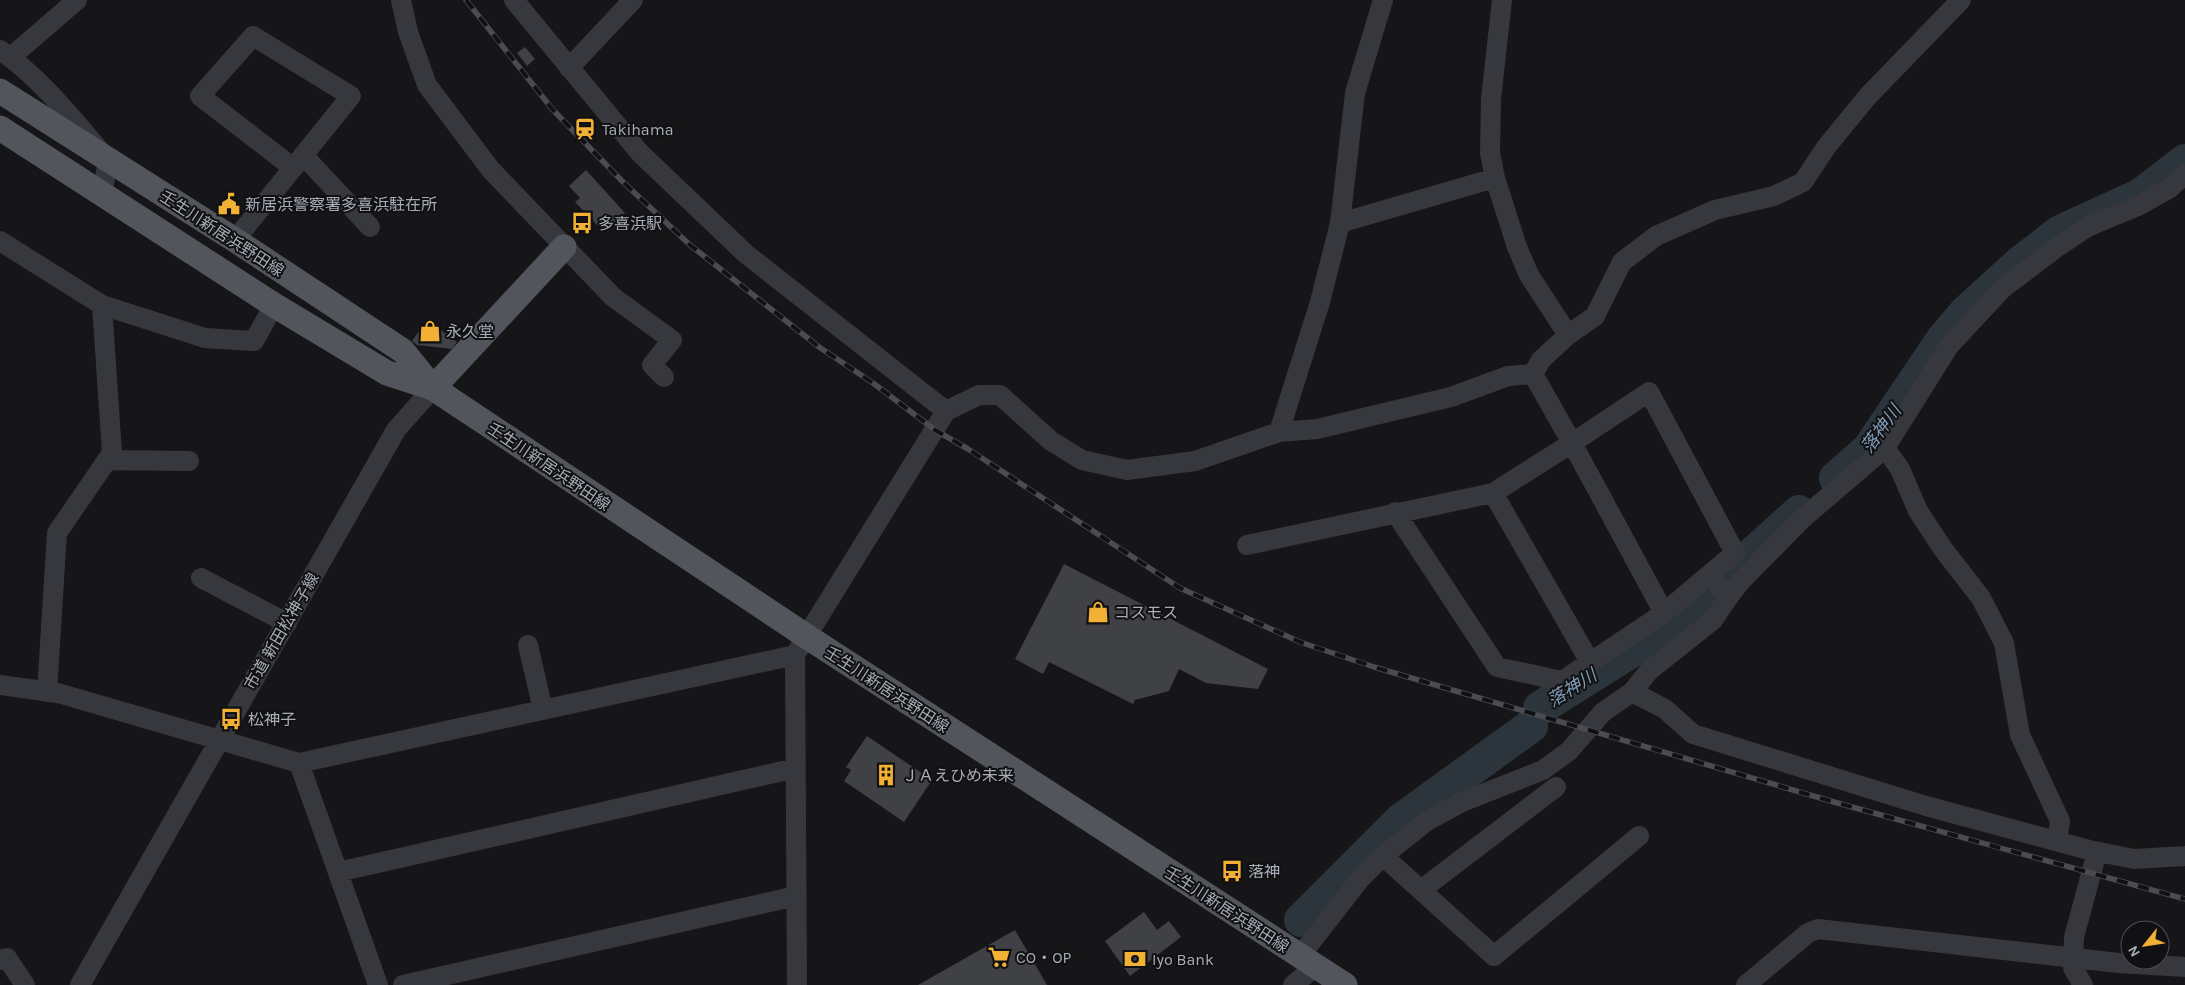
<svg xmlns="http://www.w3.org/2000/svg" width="2185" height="985" font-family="Karla,'Noto Sans JP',sans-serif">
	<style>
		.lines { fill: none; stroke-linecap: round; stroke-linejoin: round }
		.river { stroke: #2c353c; stroke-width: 34 }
		.building { fill: #404145 }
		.minor { stroke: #37383d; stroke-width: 20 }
		.major { stroke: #53555c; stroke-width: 25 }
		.rail-casing { stroke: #4a4c52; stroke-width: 5.5 }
		.rail { stroke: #111113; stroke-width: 4; stroke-dasharray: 11; stroke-linecap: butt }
		.labels { text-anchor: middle; stroke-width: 4; stroke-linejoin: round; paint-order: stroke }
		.poi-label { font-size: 16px; fill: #a8adb8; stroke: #111113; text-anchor: start }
		.street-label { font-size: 16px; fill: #a8adb8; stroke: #111113 }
		.water-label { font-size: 18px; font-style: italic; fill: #7f9bb3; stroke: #111113 }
	</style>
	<rect width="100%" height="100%" fill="#161618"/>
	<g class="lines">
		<path class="river" d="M1836 478 1869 449 1943 339 1966 312 2020 263 2060 232 2141 195 2185 161
			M1540 708 1636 648 1727 577 1799 512
			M1301 920 1401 820 1531 726"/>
	</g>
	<path class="building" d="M525 47 535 59 527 66 517 53Z
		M586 170 625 213 609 229 602 222 598 226 575 202 580 198 569 186Z
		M427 320 457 342 452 349 417 345 412 341Z
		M1064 564 1268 669 1258 689 1206 683 1179 669 1169 691 1135 700 1133 704 1049 662 1043 674 1015 659Z
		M867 736 932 780 904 822 844 781 851 770 846 767Z
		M1144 912 1157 930 1169 921 1181 937 1130 976 1105 941Z
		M1015 930 1047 985H918Z"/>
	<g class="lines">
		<path class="minor" d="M401 0 408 32 427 85 491 170 613 297 672 340 652 365 664 377
			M514 0 640 153 746 254 946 411 795 655 797 985
			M1502 0 1491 99 1490 153 1495 178 1517 247 1529 275 1568 335
			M0 50C42 79 75 122 108 160L102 196
			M11 57 77 0
			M569 68 633 0
			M303 155 370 227
			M1340 223 1355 93 1383 0
			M235 240 351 96 253 36 200 96 292 167
			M0 241 102 305 112 453 57 533 47 692
			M102 305 205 338 254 341 274 305
			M946 411 979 395H1000L1051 441 1082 460 1127 470 1195 461 1279 432 1317 429 1451 397 1508 376 1533 374
			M1279 432 1320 302 1340 223 1495 178
			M1885 448 1900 469 1918 511 1943 549 1981 598 2004 643 2020 735 2060 821 2057 841
			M108 460 189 461
			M1493 493 1590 662
			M1395 512 1497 667 1562 681 1664 613 1735 553 1649 392 1572 443 1664 613
			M1247 545 1493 493 1572 443 1533 374 1541 360 1568 335 1595 316 1622 262 1656 236 1715 210 1774 196 1803 182 1827 146 1868 96 1961 0
			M201 578 287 623
			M1730 595 1741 581 1802 519 1885 448 1949 346 2003 288 2056 248 2089 226 2138 206 2170 188 2185 174
			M528 645 543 710
			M0 685 58 693 299 763 378 985
			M1632 692 1665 709 1693 734 1926 806 2089 850 2134 859 2185 856
			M299 763 795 655
			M1383 856 1494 956 1639 836
			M338 872 796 768
			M1421 890 1556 787
			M1300 956 1360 879 1383 856 1427 821 1462 802 1543 770 1569 751 1603 712 1632 692 1649 671 1713 620 1730 595 1719 587
			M0 960 7 958 25 985
			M80 985 396 430 433 388
			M403 985 796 896
			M1293 985 1316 966
			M1746 985 1808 933 1818 929 2119 963 2185 967
			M2083 985 2073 968 2074 937 2097 852"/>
		<path class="major" d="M0 91 235 240 403 351 433 388
			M0 128 274 305 387 373 433 388 806 636 1345 985
			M433 388 564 247"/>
		<g class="rail-casing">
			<path id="rail" d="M466 0 553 110 622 181 690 245 819 347 873 383 935 430 968 449 1180 588 1300 642 1374 667 1834 802 2185 899"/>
		</g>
		<use href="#rail" class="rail"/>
	</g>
	<defs>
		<g id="station-bare" transform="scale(1.725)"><path d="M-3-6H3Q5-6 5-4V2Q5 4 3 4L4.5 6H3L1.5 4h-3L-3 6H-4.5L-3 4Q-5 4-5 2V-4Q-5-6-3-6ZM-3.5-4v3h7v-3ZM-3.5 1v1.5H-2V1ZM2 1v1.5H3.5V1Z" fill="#f2b134" stroke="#111113" stroke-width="2.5" paint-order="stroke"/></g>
		<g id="civic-bare" transform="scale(1.725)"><path d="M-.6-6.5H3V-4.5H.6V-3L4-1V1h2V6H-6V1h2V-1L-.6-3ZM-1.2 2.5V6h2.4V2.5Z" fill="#f2b134" stroke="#111113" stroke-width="2.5" paint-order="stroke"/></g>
		<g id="bus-bare" transform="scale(1.725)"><path d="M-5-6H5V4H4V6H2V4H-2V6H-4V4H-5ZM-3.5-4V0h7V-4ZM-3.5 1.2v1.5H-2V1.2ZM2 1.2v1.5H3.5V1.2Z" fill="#f2b134" stroke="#111113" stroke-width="2.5" paint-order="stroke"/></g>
		<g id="shop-bare" transform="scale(1.725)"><path d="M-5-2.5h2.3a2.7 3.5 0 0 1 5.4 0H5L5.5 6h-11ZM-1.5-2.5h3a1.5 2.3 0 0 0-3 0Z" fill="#f2b134" stroke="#111113" stroke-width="2.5" paint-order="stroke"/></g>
		<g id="building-bare" transform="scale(1.725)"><path d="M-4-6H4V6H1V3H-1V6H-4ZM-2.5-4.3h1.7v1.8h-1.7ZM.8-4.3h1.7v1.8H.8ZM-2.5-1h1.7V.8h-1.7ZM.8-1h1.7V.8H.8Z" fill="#f2b134" stroke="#111113" stroke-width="2.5" paint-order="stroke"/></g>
		<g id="supermarket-bare" transform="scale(1.725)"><path d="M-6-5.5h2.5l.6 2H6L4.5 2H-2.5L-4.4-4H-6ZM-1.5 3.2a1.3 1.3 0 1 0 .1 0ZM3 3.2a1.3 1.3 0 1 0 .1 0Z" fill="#f2b134" stroke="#111113" stroke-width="2.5" paint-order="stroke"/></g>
		<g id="bank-bare" transform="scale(1.725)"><path d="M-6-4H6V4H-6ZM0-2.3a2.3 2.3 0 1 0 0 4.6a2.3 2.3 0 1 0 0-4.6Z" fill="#f2b134" stroke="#111113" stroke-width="2.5" paint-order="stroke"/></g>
	</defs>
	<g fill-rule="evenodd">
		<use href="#station-bare" x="585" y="129"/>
		<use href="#civic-bare" x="229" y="204"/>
		<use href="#bus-bare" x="582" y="223"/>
		<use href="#shop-bare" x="430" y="331"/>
		<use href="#shop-bare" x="1098" y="612"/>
		<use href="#bus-bare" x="231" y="719"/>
		<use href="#building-bare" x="886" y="775"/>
		<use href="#bus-bare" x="1232" y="871"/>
		<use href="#supermarket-bare" x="999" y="957"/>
		<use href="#bank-bare" x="1135" y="959"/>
	</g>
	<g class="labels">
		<g class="poi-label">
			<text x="602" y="135">Takihama</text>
			<text x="245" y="210">新居浜警察署多喜浜駐在所</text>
			<text x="598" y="229">多喜浜駅</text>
			<text x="446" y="337">永久堂</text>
			<text x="1114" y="618">コスモス</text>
			<text x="248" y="725">松神子</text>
			<text x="902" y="781">ＪＡえひめ未来</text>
			<text x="1248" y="877">落神</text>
			<text x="1016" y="963">CO・OP</text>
			<text x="1152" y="965">Iyo Bank</text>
		</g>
		<g class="street-label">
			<text transform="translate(222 233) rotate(33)" y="6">壬生川新居浜野田線</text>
			<text transform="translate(549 466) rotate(34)" y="6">壬生川新居浜野田線</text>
			<text transform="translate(281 631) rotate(-60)" y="6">市道 新田松神子線</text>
			<text transform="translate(887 689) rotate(33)" y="6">壬生川新居浜野田線</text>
			<text transform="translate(1227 909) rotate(33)" y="6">壬生川新居浜野田線</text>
		</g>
		<g class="water-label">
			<text transform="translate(1881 429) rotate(-54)" y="6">落神川</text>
			<text transform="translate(1572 688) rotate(-32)" y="6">落神川</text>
		</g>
	</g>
	<g transform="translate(2145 945) rotate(240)"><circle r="24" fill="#111113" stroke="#4d4f55"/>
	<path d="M0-4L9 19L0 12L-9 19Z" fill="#f2b134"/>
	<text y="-8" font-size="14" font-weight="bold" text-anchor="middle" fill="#a8adb8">N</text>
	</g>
</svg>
